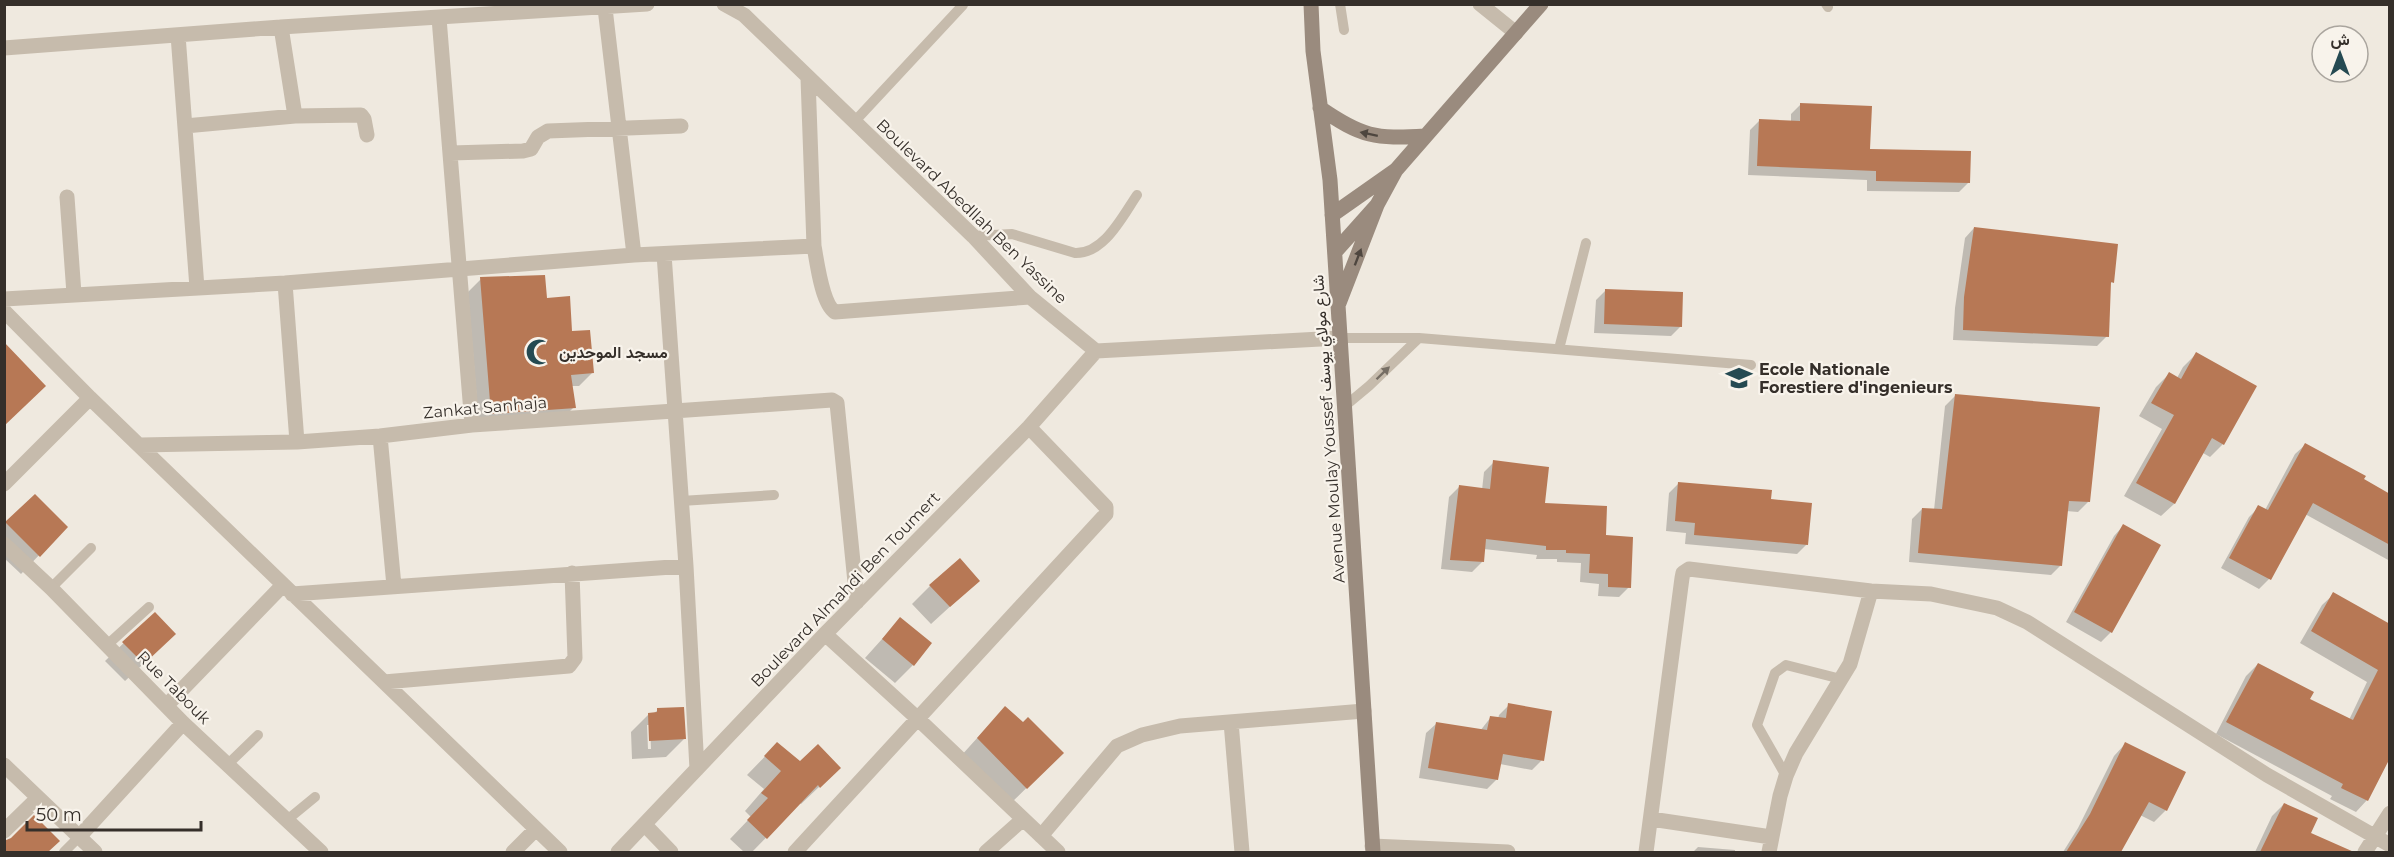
<svg xmlns="http://www.w3.org/2000/svg" width="2394" height="857" font-family="Montserrat,Vazirmatn,sans-serif">
	<style>
		.shadow { fill: #0003; fill-rule: evenodd }
		.building { fill: #b77855 }
		.lines { fill: none; stroke-linecap: round; stroke-linejoin: round }
		.lane { stroke: #c6bbac; stroke-width: 10 }
		.street { stroke: #c6bbac; stroke-width: 15 }
		.secondary { stroke: #9a8b7e; stroke-width: 15 }
		.oneway { fill: #4e463f }
		.oneway2 { fill: #766e64 }
		.labels { text-anchor: middle; stroke-width: 4.5; stroke-linejoin: round; paint-order: stroke }
		.street-label { font-size: 16px; fill: #352f2a; stroke: #f8f3eb }
		.poi-label { font-size: 16px; font-weight: bold; fill: #352f2a; stroke: #f8f3eb; text-anchor: start }
	</style>
	<rect width="100%" height="100%" fill="#efe9df"/>
	<path class="shadow" d="M1801 104 1869 151 1969 182 1959 192 1867 191V180L1748 175 1750 130 1760 120 1791 122V114Z
		M1974 228 2112 282 2110 284 2107 336 2097 346 1953 340 1955 308 1965 238Z
		M481 279 546 299 571 332 592 373 579 386H571L574 407 561 420 479 426 468 292Z
		M1606 290 1681 326 1671 336 1594 333 1596 300Z
		M2196 354 2223 444 2210 457 2203 453 2174 504 2161 516 2124 496 2162 429 2139 416 2156 387 2169 374 2177 378 2183 367Z
		M1955 396 2088 502 2078 512 2066 511 2061 565 2051 575 1909 562 1912 519 1922 509 1934 510 1945 406Z
		M2305 445 2390 495V561L2305 514 2269 579 2259 589 2221 568 2249 517 2259 507 2265 510 2295 454Z
		M1494 462 1544 504 1629 587 1619 597 1598 596 1599 584 1580 582 1581 563 1557 562V559H1536L1537 555 1484 549 1482 562 1472 572 1441 569 1449 497 1459 487 1482 490 1484 472Z
		M1679 483 1769 501 1807 544 1797 554 1685 544 1686 533 1666 531 1669 493Z
		M35 496 66 527 21 574 4 558V525Z
		M2123 526 2111 632 2101 642 2066 622 2114 536Z
		M978 581 931 624 912 604 930 586Z
		M2334 594 2390 626 2367 800 2356 812 2330 799 2332 796 2216 734 2246 676 2258 664 2308 700 2349 720 2367 682 2300 643 2322 605Z
		M154 614 156 652 125 681 105 661Z
		M900 619 913 665 895 683 865 658Z
		M1509 705 1542 760 1532 770 1500 764 1497 779 1487 789 1419 778 1426 733 1436 724 1480 731 1491 717 1498 719 1499 715Z
		M658 710 684 739 666 757 632 759 631 732 649 714H653ZM647 725H650L651 749H648Z
		M988 726 1062 753 1008 806 960 757Z
		M777 744 800 763 839 768 801 804 800 803 752 852H744L730 839 751 817 745 811 764 789 747 775Z
		M2125 744 2166 810 2154 822 2140 815 2119 852H2063L2078 828 2114 756Z
		M2284 804 2309 834 2329 843 2325 852H2255L2272 816Z
		M58 841 46 852H4V843Z
		M1698 847 1735 850V852H1693Z"/>
	<path class="building" d="M1800 103 1872 106 1870 149 1971 151 1970 183 1876 181V171L1757 166 1759 119 1800 121Z
		M1974 227 2118 244 2114 283 2111 282 2109 337 1963 330 1964 297Z
		M545 275 547 298 570 296 572 331 590 330 594 373 571 375 576 408 491 414 480 277Z
		M1605 289 1683 292 1682 327 1604 324Z
		M4 342 46 386 4 426Z
		M2196 352 2257 386 2224 445 2212 438 2175 504 2136 483 2174 415 2151 403 2169 372 2181 379Z
		M1955 394 2100 407 2090 502 2069 501 2062 566 1918 553 1922 508 1942 509Z
		M2305 443 2366 476 2364 479 2390 494V545L2313 503 2271 580 2229 558 2258 505 2268 510Z
		M1493 460 1549 467 1545 503 1607 506 1606 535 1633 537 1631 588 1608 587V574L1589 573 1590 554 1566 553V550H1546V546L1486 539 1484 562 1450 560 1459 485 1490 489Z
		M1678 482 1772 490 1771 499 1812 503 1808 545 1694 535 1695 523 1675 521Z
		M35 494 68 527 40 557 5 522Z
		M2123 524 2161 545 2112 633 2074 612Z
		M960 558 980 581 950 607 929 585Z
		M2333 592 2390 624V758L2368 801 2341 788 2343 784 2226 722 2258 663 2314 692 2310 699 2353 720 2378 670 2311 631Z
		M155 612 176 634 144 664 122 642Z
		M900 617 932 643 914 666 882 639Z
		M1508 703 1552 711 1544 761 1503 754 1498 780 1428 768 1436 722 1487 730 1490 716 1506 718Z
		M1005 706 1023 722 1028 717 1064 753 1027 789 977 738Z
		M684 707 686 739 649 741 648 713 657 712V708Z
		M777 742 800 761 818 744 841 768 820 788 818 785 767 839 747 820 768 798 761 793 781 771 764 756Z
		M2125 742 2186 772 2167 811 2149 802 2121 852H2066L2090 814Z
		M2284 803 2318 818 2311 833 2354 852H2260Z
		M34 815 60 841 48 852H4V841L11 838Z"/>
	<g class="lines">
		<path class="lane" d="M1340 4 1344 30
			M1826 4 1828 7
			M855 121 963 5
			M973 236 1012 234 1075 253C1104 254 1122 217 1137 195
			M1339 338H1419L1751 365
			M1559 349 1586 243
			M1345 406 1369 386 1419 338
			M681 501 774 495
			M51 588 91 548
			M106 646 149 607
			M228 764 258 735
			M1786 776 1757 725 1775 673 1786 665 1841 679
			M287 820 315 797
			M64 852 79 837"/>
		<path class="street" d="M724 4 744 15 973 236 1030 297 1096 351 1339 338
			M1480 4 1516 33
			M605 8 634 255
			M439 18 472 425
			M178 35 197 288
			M4 48 281 27 647 4
			M808 78 814 246
			M295 116 361 115 364 119 367 135
			M185 126 295 116 281 27
			M451 153 523 151 531 149 538 137 548 131 681 126
			M67 197 74 294
			M664 254 686 566 697 769
			M285 283 297 442
			M4 299 285 283 634 255 814 246C817 262 822 304 835 312L1030 297
			M4 311 90 398 560 852
			M380 436 394 586
			M141 445 297 442 380 436 472 425 832 400 837 403 857 602
			M4 484 90 398
			M4 544 51 588 183 723 321 852
			M292 594 686 566
			M825 634 917 718 1058 852
			M384 682 569 666 575 658 572 573
			M167 705 283 585
			M1231 722 1242 852
			M4 765 95 852
			M1651 819 1771 837
			M645 825 671 852
			M4 831 38 798
			M1041 836 1117 746 1142 735 1180 726 1364 711
			M79 837 183 723
			M1372 846 1508 852
			M513 852 535 830
			M618 852 825 634 1029 427 1096 351
			M795 852 1106 514V507L1029 427
			M986 852 1022 820
			M1646 852 1682 578 1683 573 1689 569 1871 591 1931 594 1997 608 2027 622 2267 775 2390 845
			M1769 852 1780 796 1786 776 1796 753 1850 664 1871 591
			M2365 852 2390 813"/>
		<path class="secondary" d="M1311 4 1313 51 1330 180 1373 852
			M1320 108C1362 137 1375 139 1425 136
			M1332 215 1396 170 1541 4
			M1335 252 1377 205 1396 170
			M1339 303 1377 205"/>
	</g>
	<defs><path id="oneway-solid" d="M-6-.8H1V-3.2L6.5 0L1 3.2V.8H-6Z" transform="scale(1.5)"/></defs>
	<g class="oneway">
		<use href="#oneway-solid" transform="translate(1369 134) rotate(-168)"/>
		<use href="#oneway-solid" transform="translate(1358 257) rotate(-69)"/>
	</g>
	<use class="oneway2" href="#oneway-solid" transform="translate(1383 373) rotate(-44)"/>
	<defs>
		<g id="mosque-bare" transform="scale(2.07)"><path d="M3.5-4.9A6 6 0 1 0 3.5 4.9A5 5 0 1 1 3.5-4.9Z" fill="#254a52" stroke="#f8f3eb" stroke-width="2.5" paint-order="stroke"/></g>
		<g id="university-bare" transform="scale(2.07)"><path d="M0-5L7-2L0 1L-7-2ZM-4 1L0 2.5L4 1V4Q0 6-4 4Z" fill="#254a52" stroke="#f8f3eb" stroke-width="2.5" paint-order="stroke"/></g>
	</defs>
	<g fill-rule="evenodd">
		<use href="#mosque-bare" x="539" y="352"/>
		<use href="#university-bare" x="1739" y="378"/>
	</g>
	<g class="labels">
		<g class="street-label">
			<text transform="translate(972 211) rotate(44)" y="6">Boulevard Abedllah Ben Yassine</text>
			<text transform="translate(485 407) rotate(-5)" y="6">Zankat Sanhaja</text>
			<text transform="translate(1328 429) rotate(-94)" y="6">Avenue Moulay Youssef شارع مولاي يوسف</text>
			<text transform="translate(845 589) rotate(-46)" y="6">Boulevard Almahdi Ben Toumert</text>
			<text transform="translate(174 687) rotate(45)" y="6">Rue Tabouk</text>
		</g>
		<g class="poi-label">
			<text x="559" y="358">مسجد الموحدين</text>
			<text x="1759" y="375">Ecole Nationale<tspan x="1759" dy="18">Forestiere d'ingenieurs</tspan></text>
		</g>
	</g>
	<rect width="2394" height="857" fill="none" stroke="#352f2a" stroke-width="12"/>
	<g transform="translate(2340 54)"><circle r="28" fill="#f8f3eb" stroke="#aaa59e" stroke-width="1.5"/>
	<path d="M0-4.5L10 22L0 15L-10 22Z" fill="#254a52"/>
	<text y="-9" font-size="16" font-weight="bold" text-anchor="middle" fill="#352f2a">ش</text>
	</g>
	<path d="M27 821v9h174v-9" fill="none" stroke="#352f2a" stroke-width="3"/>
	<text x="36" y="821" font-size="18" fill="#352f2a" stroke="#f8f3eb" stroke-width="4.5" paint-order="stroke">50 m</text>
</svg>
